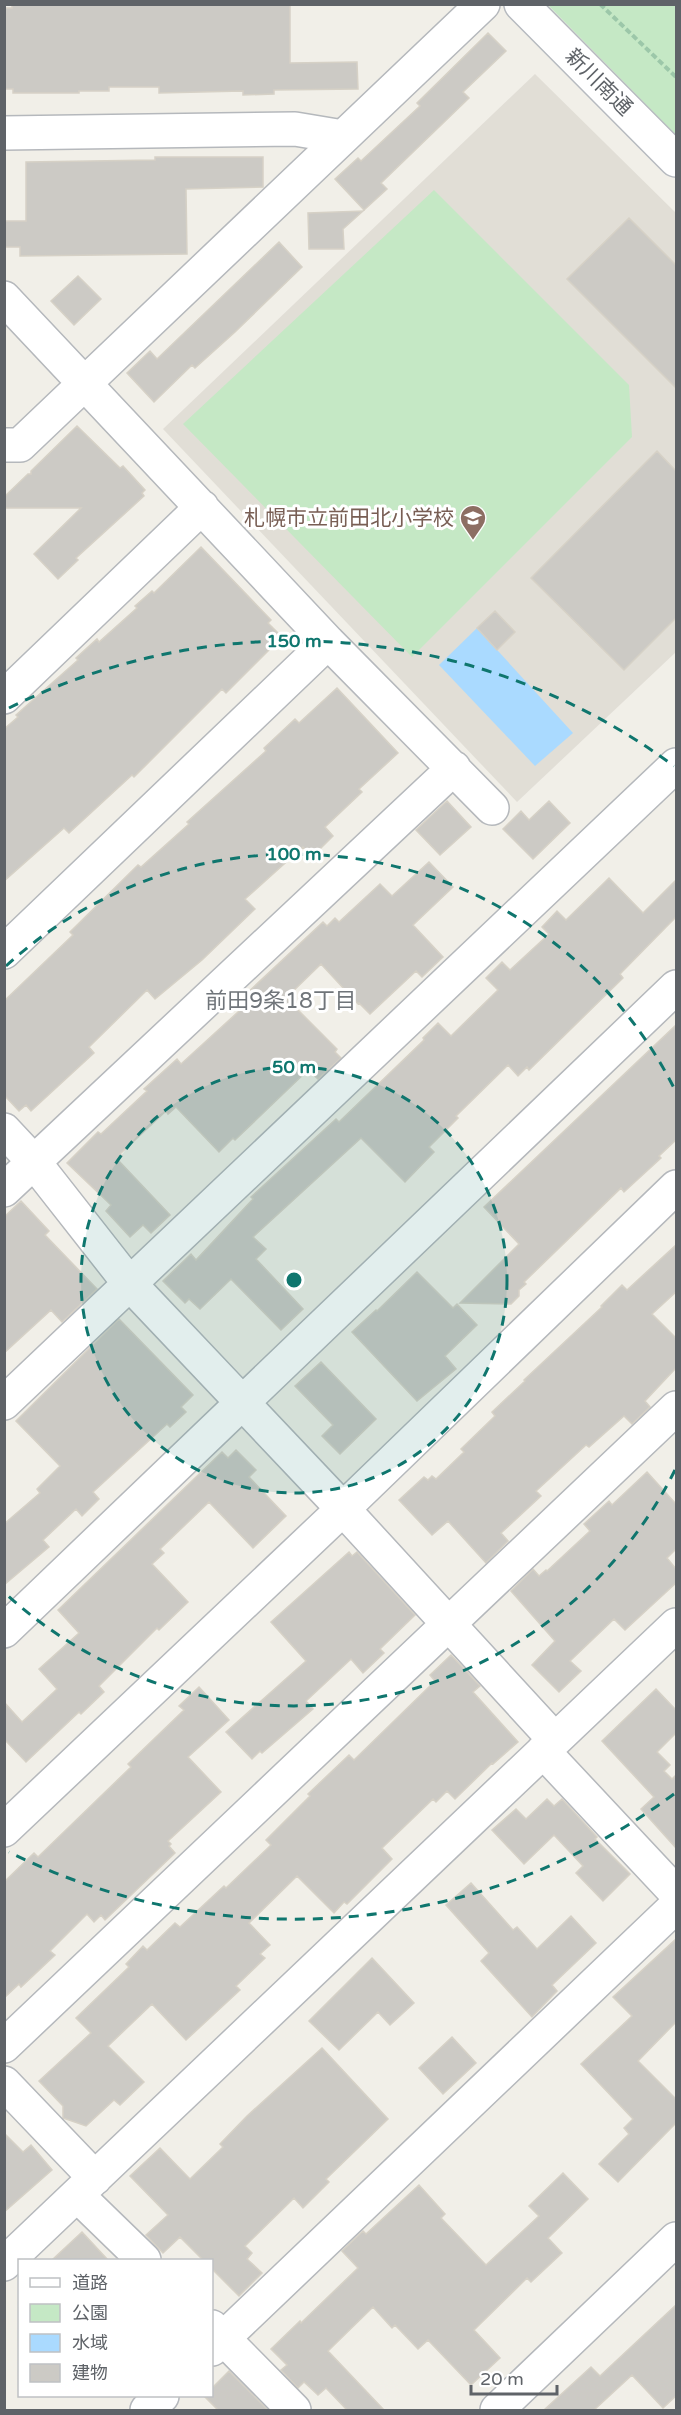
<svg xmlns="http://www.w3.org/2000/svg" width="681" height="2415" font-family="'Varela Round','Noto Sans JP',sans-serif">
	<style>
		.education { fill: #e1ded6 }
		.green { fill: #c5e8c5 }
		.water { fill: #aadaff }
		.building { fill: #cccac5; stroke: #d6d1c6; stroke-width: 1.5 }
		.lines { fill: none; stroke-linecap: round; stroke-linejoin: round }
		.street-casing { stroke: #b5b8bc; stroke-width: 36 }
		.secondary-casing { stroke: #b6babf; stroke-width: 36 }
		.path { stroke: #9cc7a9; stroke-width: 4; stroke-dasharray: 6 3; stroke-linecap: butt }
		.street { stroke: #fff; stroke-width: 33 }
		.secondary { stroke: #fff; stroke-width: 33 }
		.ring { fill: none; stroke: #0f766e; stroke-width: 3; stroke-dasharray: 10 8 }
		.labels { text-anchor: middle; stroke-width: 6; stroke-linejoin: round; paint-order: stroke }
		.street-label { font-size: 21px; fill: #5f6368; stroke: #fff }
		.education-label { font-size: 21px; fill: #785e54; stroke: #fff; text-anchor: end }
		.neighbourhood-label { font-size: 22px; fill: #70757a; stroke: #fff }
		.centre { fill: #0f766e; stroke: #fff; stroke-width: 3 }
		.ring-label { font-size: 18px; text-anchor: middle; font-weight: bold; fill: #0f766e; stroke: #fff; stroke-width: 6; stroke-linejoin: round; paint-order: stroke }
	</style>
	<rect width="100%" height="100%" fill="#f1efe8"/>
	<path class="education" d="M535 74 676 213V652L517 802 163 429Z"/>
	<path class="green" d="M548 5H676V135Z
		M434 190 629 385 632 437 412 657 183 424Z"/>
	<path class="water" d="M477 628 573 733 535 766 439 665Z"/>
	<path class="building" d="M12 4H290V63L357 62 358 89 274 90V94L243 95V91L159 93V87H109V91H79V93H13V89H4V8H12Z
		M488 33 506 51 463 92 469 98 381 183 387 189 364 210 335 179 358 158 361 161 420 106 417 103Z
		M155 157H263V187L186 189 187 254 20 256V247H5L4 221H26V162L155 160Z
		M363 211 343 229 344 249H309L308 213Z
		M629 218 676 265V388L567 279Z
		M279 242 302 267 235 332 195 368 192 365 154 402 127 373 150 351 157 359Z
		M78 276 101 299 74 325 51 301Z
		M77 426 120 468 123 466 145 490 142 493 144 496 76 558 78 560 58 579 34 554 81 508H4V497L28 474H31V471Z
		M657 451 676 471V618L624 670 531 578Z
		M201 547 271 620 268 623 282 637 226 693 222 689 134 777 132 775 69 833 64 828 4 881V729L18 717 16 715 78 660 76 658 97 639 99 642 137 608 135 606 152 591 154 593Z
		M495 611 515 632 497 650 477 628Z
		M337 688 398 753 359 789 362 792 325 827 333 836 312 857 303 847 245 899 255 909 202 960 155 999 147 990 89 1047 94 1053 31 1111 26 1105 19 1111 4 1095V1001L73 935 70 932 138 865 141 867 189 824 187 822 266 751 264 748 295 719 299 723Z
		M447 801 471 827 440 855 416 830Z
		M549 801 570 823 533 859 503 829 521 811 529 820Z
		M429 862 453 887 413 925 443 957 422 977 416 971 370 1014 359 1003 358 1004 321 964 286 998 337 1049 335 1052 341 1058 318 1079 308 1070 235 1140 233 1138 219 1152 176 1107 168 1114 166 1111 120 1154 122 1156 118 1160 170 1215 151 1233 143 1225 130 1237 106 1211 111 1205 67 1163 98 1132 101 1134 147 1091 144 1089 177 1059 181 1064 249 1002 244 996 323 922 327 926 335 918 339 922 380 884 392 896Z
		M609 878 643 913 676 880V917L620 974 623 978 529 1070 527 1067 518 1076 508 1065 456 1116 458 1118 429 1147 434 1152 405 1182 361 1138 253 1237 266 1249 256 1259 303 1309 281 1330 231 1279 200 1309 189 1299 185 1303 163 1281 191 1254 196 1260 253 1199 251 1197 336 1119 339 1122 424 1040 423 1038 438 1023 451 1036 498 990 486 978 502 962 510 970 549 934 542 927 557 911 566 920Z
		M676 1025V1140L659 1156 661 1158 624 1192 621 1188 524 1282 526 1284 519 1290V1296L511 1304 460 1303 519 1244 484 1207Z
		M21 1201 49 1231 45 1235 97 1289 62 1322 51 1310 4 1353V1217Z
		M676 1245V1292L652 1314 676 1338V1368L645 1401 650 1407 632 1424 624 1416 589 1447 586 1445 536 1491 541 1496 501 1533 508 1541 486 1563 448 1521 432 1535 399 1500 424 1477 428 1480 432 1476 436 1479 464 1452 461 1449 495 1416 492 1412 525 1381 524 1380 602 1307 601 1306 622 1285 627 1290Z
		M417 1272 453 1308 457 1304 477 1325 445 1356 456 1369 417 1401 352 1332 376 1310 377 1311Z
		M119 1319 193 1395 181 1407 186 1412 170 1427 167 1424 93 1492 99 1499 82 1516 76 1509 43 1540 49 1547 4 1585V1524L40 1493 37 1489 60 1466 16 1421Z
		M321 1362 376 1419 340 1454 322 1436 333 1425 295 1386Z
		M236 1450 256 1470 249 1477 286 1516 253 1548 209 1502 160 1549 164 1553 152 1564 188 1602 159 1630 157 1628 99 1686 104 1692 81 1714 79 1712 26 1762 4 1739V1702L22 1722 57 1689 39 1669 79 1633 58 1610 222 1452 228 1458Z
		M647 1472 676 1504V1549L667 1558 676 1569V1583L625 1630 614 1619 570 1661 581 1671 559 1692 532 1665 555 1641 511 1591 533 1569 539 1576 546 1570 547 1571 590 1531 584 1524 609 1501 612 1505Z
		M349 1552 352 1556 357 1552 415 1615 380 1649 384 1653 363 1673 351 1659 306 1701 313 1709 262 1753 260 1751 252 1759 226 1732 306 1661 271 1622Z
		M451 1655 480 1686 473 1692 518 1742 493 1764 492 1763 455 1799 447 1791 436 1802 433 1799 382 1848 392 1859 347 1904 344 1902 334 1913 297 1876 249 1923 270 1945 260 1954 265 1958 236 1986 240 1990 186 2040 152 2004 108 2046 144 2082 120 2105 114 2100 86 2126 63 2118V2106L39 2081 91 2033 76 2018 129 1967 126 1964 143 1946 147 1950 175 1923 180 1927 224 1886 226 1888 271 1845 266 1840 310 1796 308 1794 349 1755 354 1760 435 1681 430 1675Z
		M199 1687 229 1720 188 1757 221 1792 168 1841 171 1844 169 1846 175 1853 105 1920 101 1915 94 1922 87 1914 50 1951 55 1955 21 1987 19 1984 4 1998V1882L34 1853 38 1857 131 1767 128 1764 184 1710 179 1706Z
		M656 1689 676 1710V1733L657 1752 670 1765 664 1771 672 1779 676 1775V1848L641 1809 654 1797 602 1741Z
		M547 1799 554 1806 562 1799 597 1837 595 1839 630 1874 603 1901 576 1873 583 1866 554 1835 524 1864 492 1830 516 1809 526 1819Z
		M471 1883 513 1930 517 1927 537 1949 571 1916 596 1943 552 1985 557 1991 532 2017 481 1961 489 1953 446 1905Z
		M676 1939V2022L638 2061 676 2099V2123L618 2182 599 2164 629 2134 624 2128 633 2119 581 2064 632 2016 613 1997Z
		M372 1958 414 2003 390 2025 378 2012 339 2050 309 2021Z
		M452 2037 476 2063 443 2094 419 2068Z
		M322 2048 388 2119 326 2179 329 2182 303 2208 294 2198 245 2246 252 2253 247 2259 262 2273 239 2296 212 2269V2260H203L180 2237 163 2253 146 2235 168 2215 130 2176 160 2148 190 2179 223 2147 220 2144 247 2116Z
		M4 2133 23 2152 31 2145 52 2170 4 2212Z
		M563 2173 588 2199 548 2238 562 2253 531 2282 527 2278 474 2330 500 2358 471 2385 428 2340 418 2349 395 2325 392 2328 373 2307 328 2351 384 2410H347L326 2388 318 2395 304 2382 298 2388 281 2370 287 2365 271 2349 300 2321 301 2323 358 2268 342 2251 363 2231 366 2234 419 2185 445 2214 441 2218 486 2265 539 2216 529 2206Z
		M82 2232 108 2260H52Z
		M676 2305V2396L663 2408 632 2375 594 2410H544L591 2367 600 2376Z
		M229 2371 268 2410H218L204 2396H212V2388Z"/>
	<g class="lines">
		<g class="street-casing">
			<path id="street" d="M4 133 295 129 343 137
				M4 298 328 642 492 808
				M4 445H20L483 4
				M4 697 202 507
				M4 952 328 642
				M4 1130 34 1162 129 1283 343 1509 555 1740
				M4 1190 454 768
				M4 1403 676 765
				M4 1631 676 987
				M543 1751 676 1893
				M4 1830 346 1506 676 1187
				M4 2046 676 1408
				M4 2083 95 2178
				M77 2195 144 2260
				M4 2264 676 1625
				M212 2327 294 2410
				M212 2349 676 1906
				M147 2410 162 2396
				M497 2410 676 2239"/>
		</g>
		<g class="secondary-casing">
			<path id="secondary" d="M521 4 676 160"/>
		</g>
		<path class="path" d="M600 4 676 77"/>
		<use href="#street" class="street"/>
		<use href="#secondary" class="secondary"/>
	</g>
	<circle cx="294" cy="1280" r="213" fill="#0f766e" fill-opacity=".12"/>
	<g class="ring">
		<circle cx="294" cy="1280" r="213"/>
		<path d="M675 1470A426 426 0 0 1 6 1594M6 966A426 426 0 0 1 675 1090"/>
		<path d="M674 1794A639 639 0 0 1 9 1852M9 708A639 639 0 0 1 674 766"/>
	</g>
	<defs>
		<g id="school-pin" transform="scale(1.35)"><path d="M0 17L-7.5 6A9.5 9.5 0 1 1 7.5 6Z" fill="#8d6e63" stroke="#fff"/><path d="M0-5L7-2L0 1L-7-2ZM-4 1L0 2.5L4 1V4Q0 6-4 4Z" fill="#fff"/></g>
	</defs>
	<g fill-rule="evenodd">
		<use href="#school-pin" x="473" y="518"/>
	</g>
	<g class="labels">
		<g class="street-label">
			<text transform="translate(599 82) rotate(45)" y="7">新川南通</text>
		</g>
		<g class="education-label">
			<text x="454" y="525">札幌市立前田北小学校</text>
		</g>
		<g class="neighbourhood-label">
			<text x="281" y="1008">前田9条18丁目</text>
		</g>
	</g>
	<circle cx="294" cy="1280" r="9" class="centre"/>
	<g class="ring-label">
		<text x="294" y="647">150 m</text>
		<text x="294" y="860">100 m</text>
		<text x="294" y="1073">50 m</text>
	</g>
	<rect width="681" height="2415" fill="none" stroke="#5f6368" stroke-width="12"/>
	<rect x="18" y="2259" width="195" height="138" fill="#ffffff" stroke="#bfc1c3" stroke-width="1.5"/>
	<rect x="30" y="2278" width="30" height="9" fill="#ffffff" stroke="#bfc1c3" stroke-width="1.5"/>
	<text x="72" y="2289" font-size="18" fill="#5f6368">道路</text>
	<rect x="30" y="2304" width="30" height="18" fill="#c5e8c5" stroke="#bfc1c3" stroke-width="1.5"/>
	<text x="72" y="2319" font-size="18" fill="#5f6368">公園</text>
	<rect x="30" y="2334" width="30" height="18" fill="#aadaff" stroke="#bfc1c3" stroke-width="1.5"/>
	<text x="72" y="2349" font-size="18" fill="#5f6368">水域</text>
	<rect x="30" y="2364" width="30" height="18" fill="#cccac5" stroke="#bfc1c3" stroke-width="1.5"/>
	<text x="72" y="2379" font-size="18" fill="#5f6368">建物</text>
	<path d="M471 2385v9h86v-9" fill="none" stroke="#5f6368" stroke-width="3"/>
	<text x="480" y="2385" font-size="18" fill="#5f6368" stroke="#ffffff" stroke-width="4.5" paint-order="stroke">20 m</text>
</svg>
